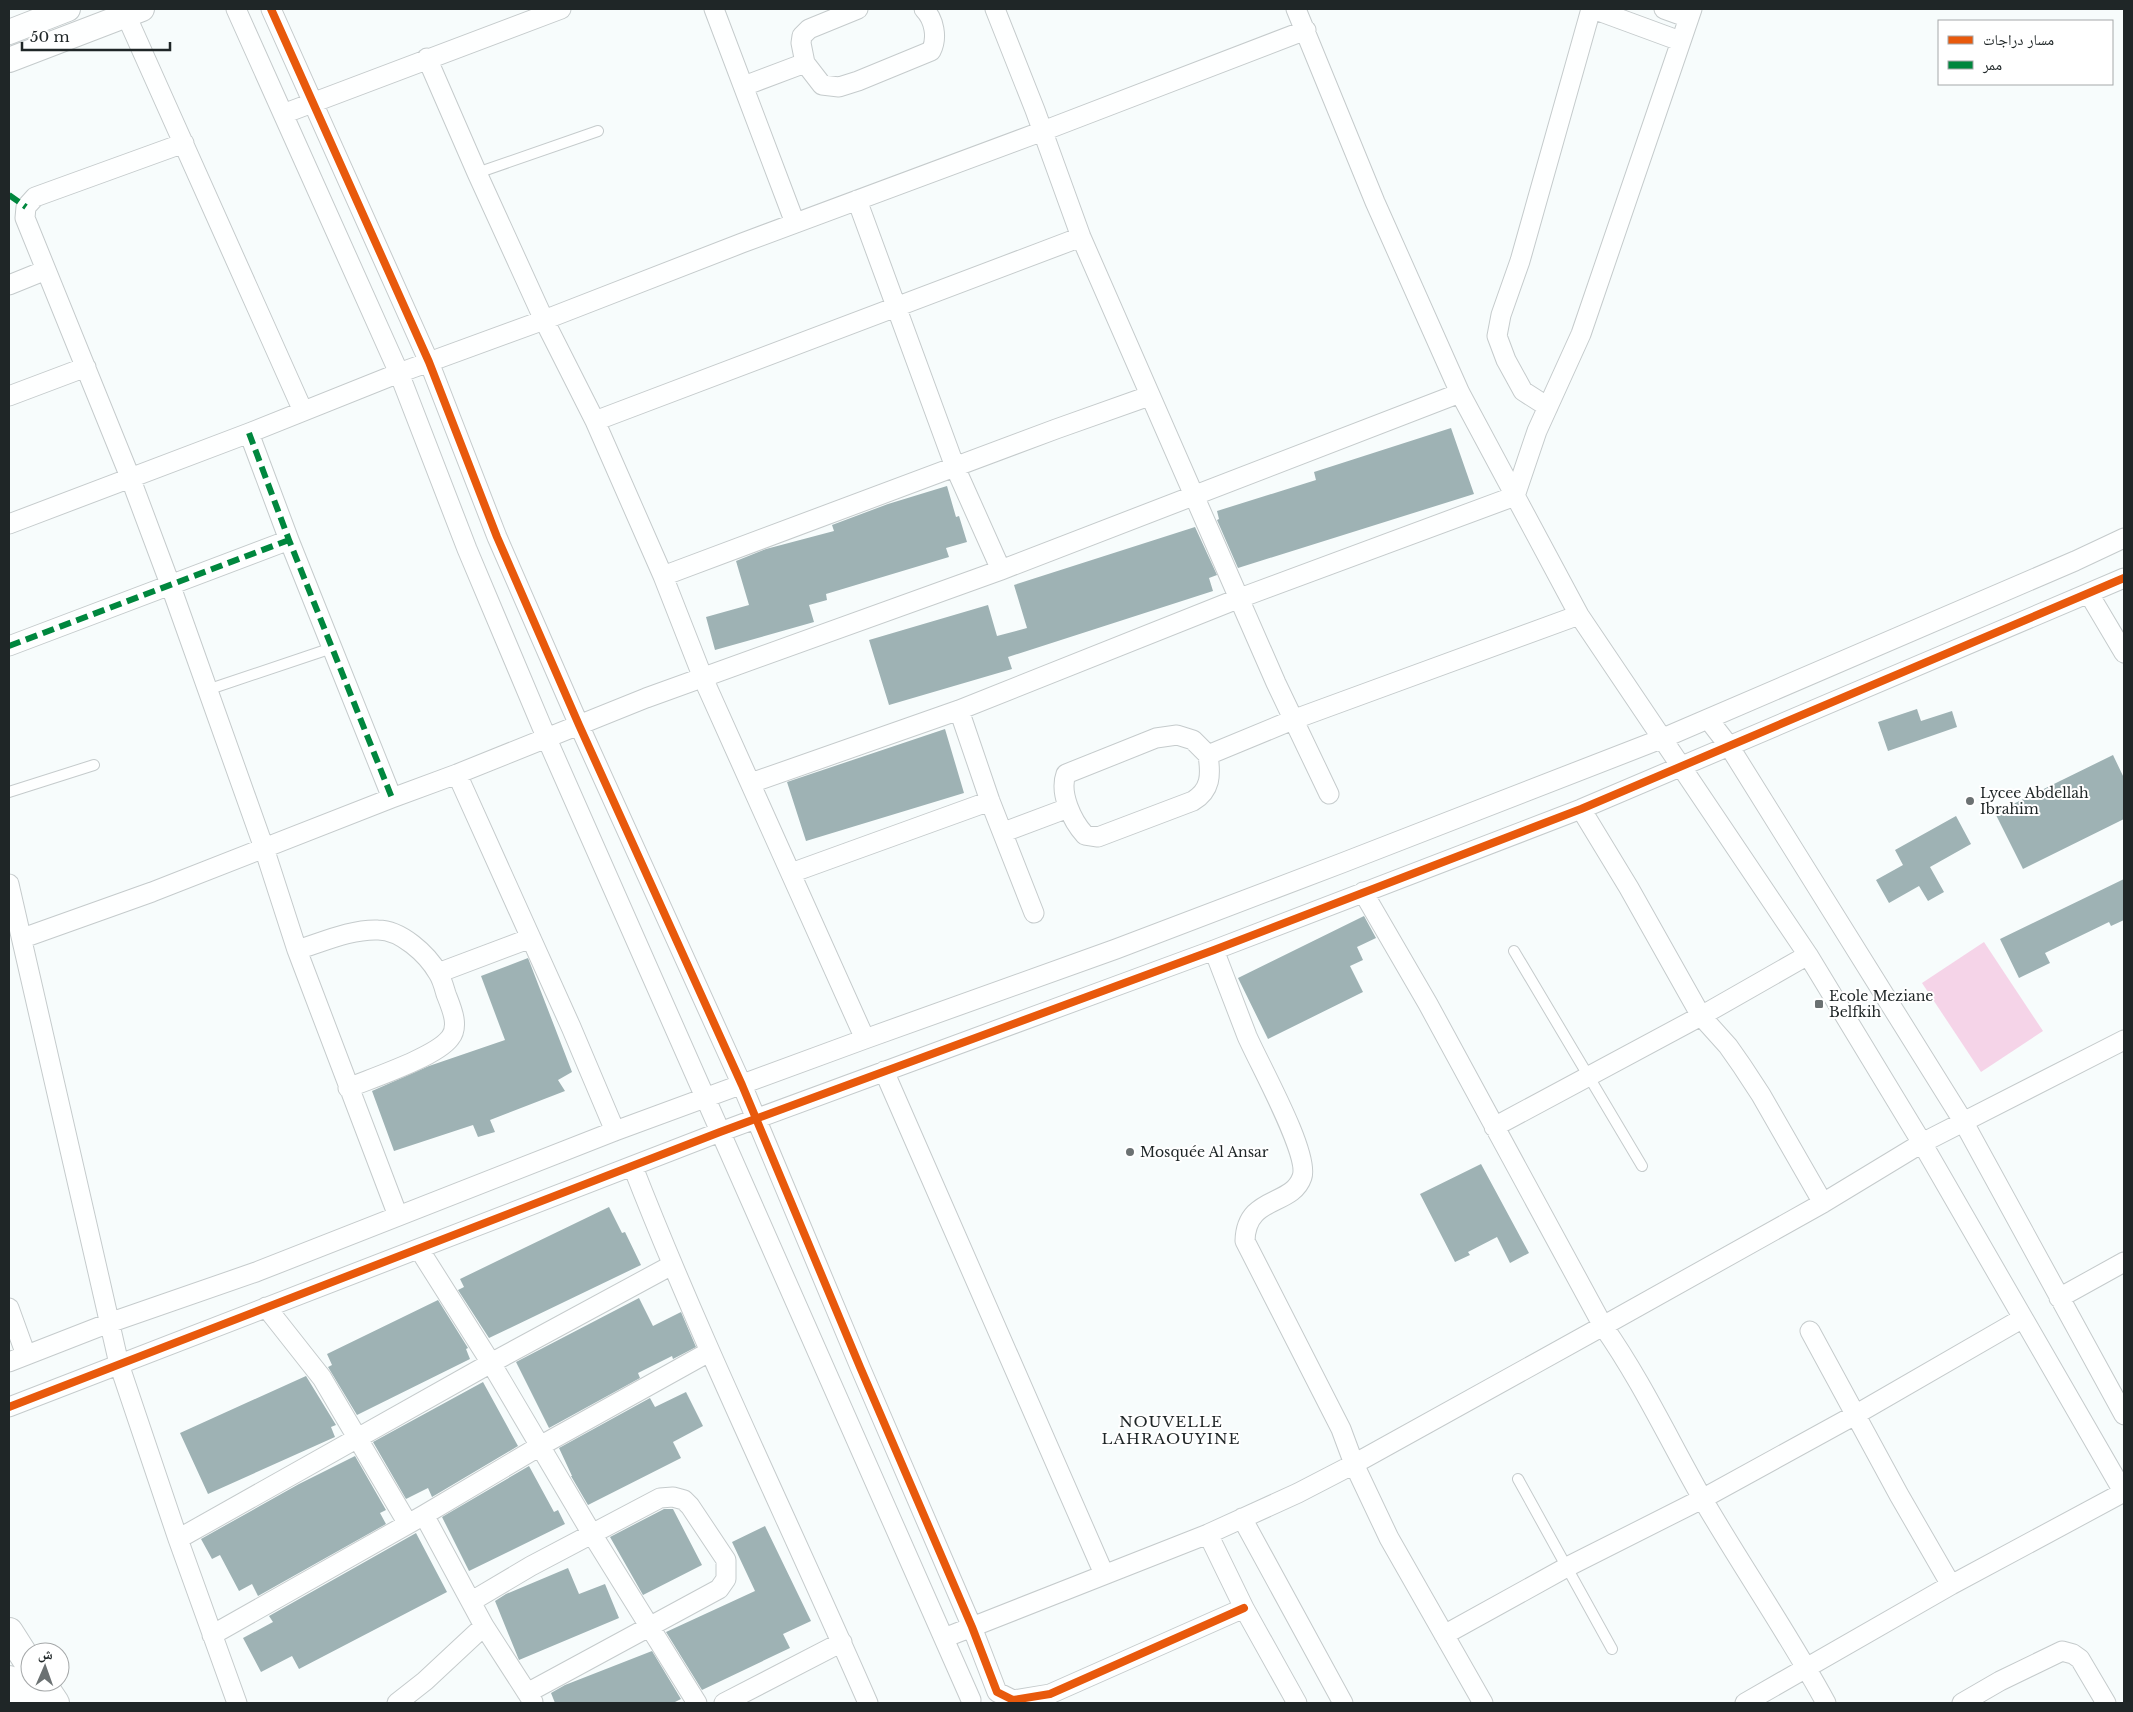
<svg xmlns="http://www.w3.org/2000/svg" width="2133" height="1712" font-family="'Libre Baskerville','Noto Naskh Arabic',serif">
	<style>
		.pitch { fill: #f5d4e8 }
		.building { fill: #9eb2b4 }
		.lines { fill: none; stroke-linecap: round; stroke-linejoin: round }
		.service-casing { stroke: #c5cbcc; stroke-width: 12 }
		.minor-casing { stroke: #c5cbcc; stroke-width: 21 }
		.tertiary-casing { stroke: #c5cbcc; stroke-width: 26 }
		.secondary-casing { stroke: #c5cbcc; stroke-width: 30 }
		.service { stroke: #feffff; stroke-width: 10 }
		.minor { stroke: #feffff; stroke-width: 19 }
		.tertiary { stroke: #feffff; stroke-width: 24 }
		.secondary { stroke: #feffff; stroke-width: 28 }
		.quiet { stroke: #00873e; stroke-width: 6; stroke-dasharray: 12 6; stroke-linecap: butt }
		.cycleway-casing { stroke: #fff; stroke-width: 11 }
		.cycleway { stroke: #e8590c; stroke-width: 8 }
		.poi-dot { fill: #6b7172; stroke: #fff; stroke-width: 2 }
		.labels { text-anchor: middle; stroke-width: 4; stroke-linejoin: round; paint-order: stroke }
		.poi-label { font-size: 14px; fill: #1f2627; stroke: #fff; text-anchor: start }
		.neighbourhood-label { font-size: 15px; letter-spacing: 1px; fill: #1f2627; stroke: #fff }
	</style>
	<rect width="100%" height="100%" fill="#f7fcfc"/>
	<path class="pitch" d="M1984 942 2043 1031 1981 1072 1922 983Z"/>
	<path class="building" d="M1451 428 1474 494 1238 568 1217 520 1219 519 1217 511 1316 480 1314 472Z
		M947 486 956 517 959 516 967 542 946 548 949 557 826 594 827 600 809 605 814 622 715 650 706 617 749 605 736 561 766 549 834 531 832 525 888 504Z
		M1195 527 1217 575 1209 578 1213 591 1008 657 1012 669 889 705 869 640 988 605 997 636 1027 628 1014 585Z
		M1917 709 1921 721 1952 711 1957 727 1888 751 1878 722Z
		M945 729 964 793 806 841 787 782Z
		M2113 755 2124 778V819L2023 869 1995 813Z
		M1956 816 1971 844 1930 867 1944 892 1928 901 1919 886 1889 903 1876 880 1903 865 1895 850Z
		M2124 879V920L2111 926 2109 922 2045 953 2050 963 2019 978 2000 939Z
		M1364 916 1376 938 1357 947 1363 960 1350 966 1363 992 1268 1039 1238 978Z
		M528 958 572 1072 558 1080 565 1091 490 1120 495 1132 478 1137 473 1125 394 1151 372 1091 429 1066 505 1040 481 976Z
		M1481 1164 1529 1253 1510 1263 1497 1237 1468 1252 1470 1255 1455 1262 1420 1194Z
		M609 1207 622 1233 625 1232 641 1265 489 1338 458 1290 464 1287 460 1279Z
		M639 1298 653 1326 681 1312 696 1347 673 1359 672 1356 638 1373 640 1378 549 1428 516 1362Z
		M438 1300 468 1348 466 1349 470 1359 357 1415 328 1367 332 1365 327 1354Z
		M306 1376 336 1425 331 1427 335 1437 208 1494 180 1433Z
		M483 1382 518 1446 432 1497 428 1488 406 1499 373 1442Z
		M686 1392 703 1426 673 1442 681 1458 588 1505 571 1476H572L559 1448 650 1398 655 1407Z
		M355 1456 386 1510 380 1513 386 1524 258 1596 252 1584 239 1591 220 1555 212 1559 201 1539 299 1484Z
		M529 1466 554 1512 558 1510 565 1524 469 1571 442 1517Z
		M664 1509H673L702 1565 643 1595 610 1537Z
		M765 1526 811 1621 783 1634 790 1648 702 1690 666 1632 755 1591 732 1542Z
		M416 1533 447 1592 299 1669 292 1656 261 1672 243 1638 273 1622 269 1616Z
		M568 1568 579 1594 605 1584 619 1618 519 1660 495 1601 506 1594Z
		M652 1651 681 1699 673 1703H555L551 1693 565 1685Z"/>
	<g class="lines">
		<g class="service-casing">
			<path id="service" d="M477 173 598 131
				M207 690 332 648
				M9 792 94 765
				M1514 951 1642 1166
				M1518 1479 1612 1649"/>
		</g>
		<g class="minor-casing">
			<path id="minor" d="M236 9 399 373 467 549 547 739 971 1700
				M271 9 429 362 497 537 579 725 742 1085 860 1367 972 1627 997 1692 1013 1700 1050 1694 1244 1608
				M714 9 795 223
				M858 9 809 29 802 36 801 43 805 63 822 85 839 87 858 81 931 51C938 38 934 19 924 9
				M995 9 1035 110 1081 237 1276 683 1329 794
				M1296 9 1375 202 1460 393 1579 615 1808 955 1922 1143 2124 1493
				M1593 9 1680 41
				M1664 9 1689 18
				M126 15 303 411
				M427 58 477 173 544 320 595 421 663 576 703 678 865 1039
				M744 86 805 63
				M283 114 561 9
				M184 143 35 197 26 207 25 218 130 477 170 584 264 848 297 950 398 1216
				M857 200 955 467 1001 570
				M9 285 46 270
				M9 396 86 367
				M1548 407 1523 391 1506 360 1497 336 1501 315 1520 261 1591 9
				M595 421 1081 237
				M249 433 289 540 392 798
				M9 524 249 433 399 373 544 320 742 243 1043 131 1306 30
				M663 576 1056 429 1149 396
				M2089 594 2124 653
				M9 646 289 540
				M959 710 990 801 1034 913
				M1708 719 1729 746 1963 1121 2124 1415
				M1177 735 1193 740 1208 755C1211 775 1211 790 1193 801L1098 837 1085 835C1072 821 1059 793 1066 774L1156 738Z
				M1208 755 1295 719 1579 615
				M457 774 571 1027 615 1131
				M751 783 959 710 1240 598 1515 496 1537 431 1581 334 1692 9
				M1581 809 1629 888 1701 1016 1728 1046 1742 1066 1761 1095 1823 1203
				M1004 832 1068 808
				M791 873 990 801
				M9 884 119 1364 178 1539 237 1703
				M1363 892 1428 1004 1603 1326C1641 1380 1669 1440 1702 1498 1742 1567 1788 1633 1826 1703
				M23 938 152 892 392 798 457 774 646 698 1001 570 1460 393
				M297 950C323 942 351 929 378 930 401 930 427 954 438 973 442 979 444 987 446 994 451 1007 460 1026 450 1038 436 1057 372 1078 348 1088
				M1214 950C1225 979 1236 1007 1247 1036 1258 1062 1310 1154 1302 1177 1292 1207 1246 1195 1245 1241L1341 1429 1354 1464 1389 1538 1483 1703
				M438 973 531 938
				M884 1071 1104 1574
				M1494 1127 1701 1016 1808 955
				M633 1167C704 1349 790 1524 868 1703
				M419 1249 491 1363 592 1534 697 1703
				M2059 1298 2124 1262
				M266 1307 322 1378 408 1524
				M9 1308 26 1355
				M1810 1331 1899 1495 1951 1585
				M9 1362 109 1323 256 1272 615 1131 865 1039 1116 949 1342 863 1661 739 2075 561 2124 538
				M9 1407 720 1132 1214 950 1581 809 2124 578
				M424 1515 484 1626 533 1702
				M1242 1518 1343 1703
				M1208 1534 1244 1608 1297 1703
				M178 1539 491 1363 672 1265
				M472 1601 531 1566 660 1498 673 1497 684 1500 690 1506 726 1560V1579L719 1589 527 1693
				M212 1635 424 1515 540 1446 709 1352
				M1444 1635 1567 1567 1702 1499 1855 1415 2023 1318
				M944 1638 1208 1534 1298 1493 1354 1464 1603 1326 1823 1203 1922 1143 2124 1040
				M397 1703 425 1681 484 1626
				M724 1703 842 1642
				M1745 1703 1951 1585 2124 1492
				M1962 1703 2000 1681 2062 1651 2073 1654 2080 1659 2106 1703"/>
		</g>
		<g class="tertiary-casing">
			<path id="tertiary" d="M9 32 68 9
				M9 60 142 9"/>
		</g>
		<g class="secondary-casing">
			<path id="secondary" d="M9 1632 30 1665
				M9 1680 25 1703
				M41 1682 55 1703"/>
		</g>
		<use href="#service" class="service"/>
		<use href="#minor" class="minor"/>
		<use href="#tertiary" class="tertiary"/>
		<use href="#secondary" class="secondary"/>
		<path class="quiet" d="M9 195 26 207
			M249 433 289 540 392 798
			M9 646 289 540"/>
		<g class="cycleway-casing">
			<path id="cycleway" d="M271 9 429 362 497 537 579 725 742 1085 860 1367 972 1627 997 1692 1013 1700 1050 1694 1244 1608
				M9 1407 720 1132 1214 950 1581 809 2124 578"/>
		</g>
		<use href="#cycleway" class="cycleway"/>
	</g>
	<g class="poi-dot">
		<circle cx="1970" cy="801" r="5"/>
		<rect x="1814" y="999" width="10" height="10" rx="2.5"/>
		<circle cx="1130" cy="1152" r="5"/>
	</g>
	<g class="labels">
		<g class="poi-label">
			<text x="1980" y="798">Lycee Abdellah<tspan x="1980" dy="16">Ibrahim</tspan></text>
			<text x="1829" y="1001">Ecole Meziane<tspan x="1829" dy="16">Belfkih</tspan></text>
			<text x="1140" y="1157">Mosquée Al Ansar</text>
		</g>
		<g class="neighbourhood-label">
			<text x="1171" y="1427">NOUVELLE<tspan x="1171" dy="17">LAHRAOUYINE</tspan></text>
		</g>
	</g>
	<rect width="2133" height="1712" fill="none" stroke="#1f2627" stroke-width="20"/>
	<rect x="1938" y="20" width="175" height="65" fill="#ffffff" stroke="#a5a8a9"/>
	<rect x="1948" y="36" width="25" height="8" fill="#e8590c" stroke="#a5a8a9"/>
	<text x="1983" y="45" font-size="15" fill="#1f2627">مسار دراجات</text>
	<rect x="1948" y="61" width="25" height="8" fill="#00873e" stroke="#a5a8a9"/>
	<text x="1983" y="70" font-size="15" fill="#1f2627">ممر</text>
	<g transform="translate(45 1667) rotate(2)"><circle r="24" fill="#ffffff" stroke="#a5a8a9"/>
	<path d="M0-4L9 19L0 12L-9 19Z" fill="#6b7172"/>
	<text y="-8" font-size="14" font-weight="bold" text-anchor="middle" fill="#1f2627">ش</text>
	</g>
	<path d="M22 42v8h148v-8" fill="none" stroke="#1f2627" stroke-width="2.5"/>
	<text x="30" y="42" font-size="15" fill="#1f2627" stroke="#ffffff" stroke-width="4" paint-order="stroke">50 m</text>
</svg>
